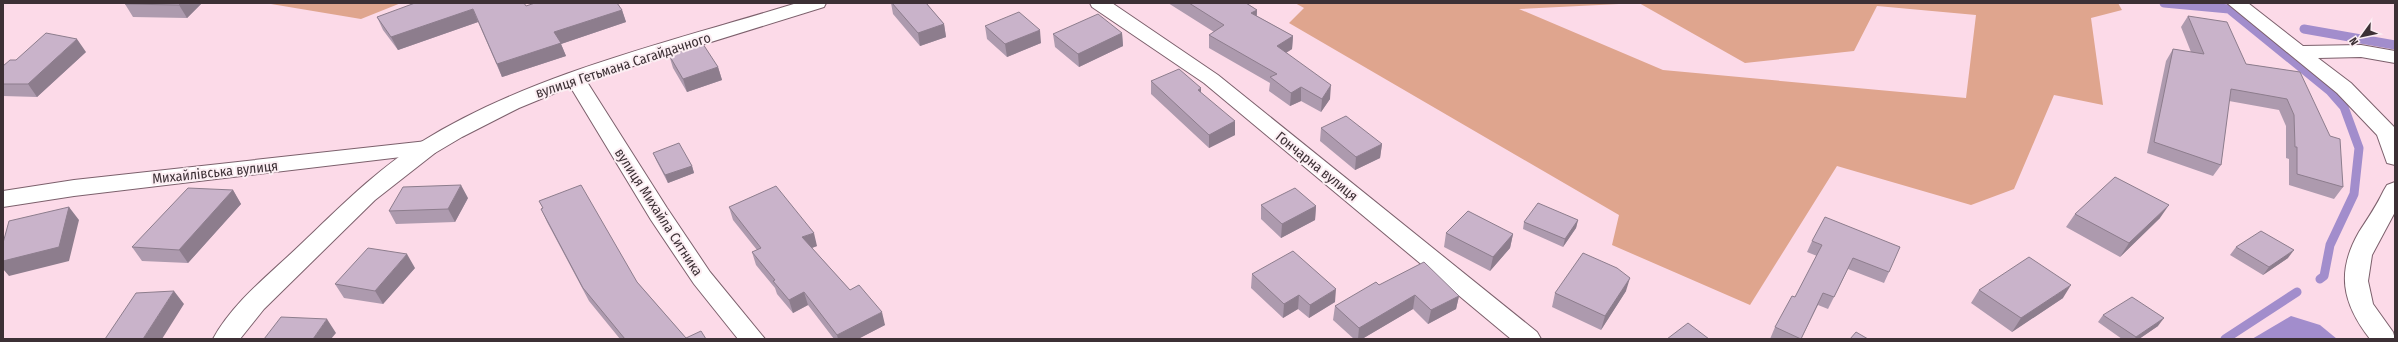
<svg xmlns="http://www.w3.org/2000/svg" width="2398" height="342" font-family="'Fira Sans Condensed',sans-serif">
	<style>
		.green { fill: #dfa58e; fill-rule: evenodd }
		.water { fill: #a28dcc }
		.lines { fill: none; stroke-linecap: round; stroke-linejoin: round }
		.stream { stroke: #a28dcc; stroke-width: 9 }
		.street-casing { stroke: #7c606c; stroke-width: 2 }
		.secondary-casing { stroke: #7c606c; stroke-width: 2 }
		.street { fill: #fff; fill-rule: evenodd }
		.secondary { fill: #fff; fill-rule: evenodd }
		.wall { fill: #ad9aae }
		.shaded-wall { fill: #8d7d8d }
		.building { fill: #c9b3ca; stroke: #8d7d8d }
		.labels { text-anchor: middle; stroke-width: 4; stroke-linejoin: round; paint-order: stroke }
		.street-label { font-size: 14px; fill: #3c3035; stroke: #fceef3 }
	</style>
	<rect width="100%" height="100%" fill="#fcdae8"/>
	<path class="green" d="M265 3H401L361 19Z
		M1295 3H2118L2122 10 2091 18 2103 105 2054 95 2014 189 1971 205 1837 166 1750 305 1612 245 1619 215 1289 23 1304 8ZM1639 3 1745 63 1854 51 1877 6 1976 15 1966 98 1663 70 1519 9Z"/>
	<path class="water" d="M2291 316 2320 325 2337 339H2252Z"/>
	<g class="lines">
		<path class="stream" d="M2164 3 2229 9 2330 91 2344 107 2359 148 2354 194 2330 245 2324 276 2320 279
			M2304 29 2395 45
			M2225 339 2297 292"/>
		<g class="street-casing">
			<path id="street" d="M2227 3H2248L2303 46 2361 45 2395 51V63L2361 57 2318 58 2351 83 2395 128V165L2387 163 2377 135 2337 93Z
				M575 72 582 74 667 208 710 272 765 339H738L694 284 651 220 565 78 568 74Z
				M427 141 435 143 438 148 435 153 74 196 3 207V191L74 180Z
				M2395 182V212L2372 255 2368 281 2373 304 2393 332 2395 339H2370C2342 303 2336 272 2359 232 2368 218 2377 205 2384 190L2387 185Z"/>
		</g>
		<g class="secondary-casing">
			<path id="secondary" d="M797 3H826L824 7 582 82 519 108 462 137 435 153 375 200 264 309 240 339H213C233 302 270 274 300 245 338 209 376 170 421 142 532 73 673 41 797 3Z
				M1090 3H1112L1218 75 1537 332 1541 339H1511L1204 83 1092 7Z"/>
		</g>
		<use href="#street" class="street"/>
		<use href="#secondary" class="secondary"/>
	</g>
	<path class="wall" d="M126 3H202L187 18 133 17 125 4Z
		M891 3H926L944 24 946 37 920 46 893 14Z
		M1168 3H1246L1257 10V16L1293 36 1292 49 1286 53 1330 99 1321 112 1301 101 1290 106 1269 91 1270 83 1209 48V35L1214 32Z
		M526 6 622 10 626 22 561 44 566 56 502 77 478 22 398 50 383 30 377 17Z
		M2188 16 2246 64 2300 72 2343 187 2334 199 2289 185V159L2286 158V126L2279 110 2229 101 2221 165 2213 176 2147 153 2166 61 2173 49 2191 52 2181 27Z
		M985 26 1041 43 1007 57 987 39Z
		M1122 33 1123 46 1079 67 1055 47 1053 34Z
		M86 52 37 97 3 96V66L16 60Z
		M669 55 718 67 722 80 687 92 673 68Z
		M1151 81 1201 93 1235 135 1209 148 1151 94Z
		M1321 128 1382 144 1380 158 1355 170 1320 141Z
		M653 153 692 166 694 173 668 183 656 160Z
		M233 190 241 204 188 263 142 261 132 247Z
		M468 198 455 222 396 224 389 211Z
		M539 201 637 282 686 338 706 339H620L589 301 547 222 541 209 543 208Z
		M1261 205 1316 206 1315 220 1281 238 1261 219Z
		M729 207 817 246 812 248 850 290 885 325 858 339H834L808 305 793 313 777 294 775 288 756 265 752 252 757 250 733 220Z
		M2075 214 2160 218 2120 257 2066 227Z
		M1578 220 1576 228 1563 247 1523 229 1524 222Z
		M1446 233 1513 234 1510 248 1490 271 1444 247Z
		M1812 241 1889 272 1884 283 1848 269 1828 309 1818 305 1801 339H1770L1775 327 1795 297 1817 256 1807 252Z
		M2236 247 2288 258 2263 275 2230 255Z
		M415 268 383 304 344 298 335 284Z
		M1252 274 1335 302 1309 318 1298 309 1283 318 1251 288Z
		M1379 285 1459 296 1456 309 1428 324 1413 309 1362 339H1354L1333 320 1335 306Z
		M1979 290 2063 298 2012 332 1971 303Z
		M1626 291 1601 330 1552 307 1555 293Z
		M2103 315 2158 326 2139 339H2122L2098 322Z"/>
	<path class="shaded-wall" d="M181 3H202L187 18 179 5Z
		M473 9 478 22 398 50 391 37Z
		M622 10 626 22 561 44 566 56 502 77 497 64 554 32Z
		M1257 10 1256 22 1251 13Z
		M944 24 946 37 920 46 918 33Z
		M1040 30 1041 43 1007 57 1005 44Z
		M1122 33 1123 46 1079 67 1078 54Z
		M1293 36 1292 49 1276 59 1277 46Z
		M77 39 86 52 37 97 28 84Z
		M718 67 722 80 687 92 683 79Z
		M1331 85 1330 99 1321 112 1322 99Z
		M1301 87V101L1290 106 1291 93Z
		M1201 88V101L1198 90Z
		M1235 121V135L1209 148V135Z
		M1382 144 1380 158 1355 170 1356 157Z
		M692 166 694 173 668 183 665 175Z
		M461 185 468 198 455 222 448 209Z
		M233 190 241 204 188 263 179 250Z
		M2169 205 2160 218 2120 257 2129 243Z
		M1316 206 1315 220 1281 238 1282 224Z
		M69 207 79 220 69 261 9 276 3 269V261Z
		M1578 220 1576 228 1563 247 1565 239Z
		M814 233 817 246 806 250 802 237Z
		M1513 234 1510 248 1490 271 1493 257Z
		M2294 250 2288 258 2263 275 2269 267Z
		M407 254 415 268 383 304 375 291Z
		M1630 278 1626 291 1601 330 1605 316Z
		M2071 285 2063 298 2012 332 2021 318Z
		M1336 289 1335 302 1309 318 1310 305Z
		M174 291 184 304 162 339H143Z
		M804 292 808 305 793 313 789 300Z
		M1299 295 1298 309 1283 318 1284 304Z
		M1415 295 1413 309 1362 339H1358L1359 328Z
		M1459 296 1456 309 1428 324 1431 310Z
		M882 312 885 325 858 339H838L837 335Z
		M2164 318 2158 326 2139 339H2134L2136 337Z
		M327 319 336 333 331 339H313Z"/>
	<path class="building" d="M126 3H181L179 5 125 4Z
		M415 3H524L526 6 535 3H617L622 10 554 32 561 43 497 64 473 9 391 37 377 17Z
		M892 3H926L944 24 918 33Z
		M1189 3H1246L1257 10 1251 13 1293 36 1277 46 1331 85 1322 99 1301 87 1291 93 1270 77 1277 74 1209 35 1224 25Z
		M1019 12 1040 30 1005 44 985 26Z
		M1098 14 1122 33 1078 54 1053 34Z
		M2188 16 2227 22 2246 64 2300 72 2330 136 2340 139 2343 187 2297 174V147H2295L2294 115 2287 99 2231 89 2221 165 2154 142 2173 49 2204 54Z
		M46 33 77 39 28 84H3V66L10 60H16Z
		M703 44 718 67 683 79 669 55Z
		M1179 69 1201 88 1198 90 1235 121 1209 135 1151 81Z
		M1346 116 1382 144 1356 157 1321 128Z
		M679 143 692 166 665 175 653 153Z
		M2115 177 2169 205 2129 243 2075 214Z
		M461 185 448 209 389 211 403 187Z
		M581 185 637 282 686 338 701 331 706 339H625L583 288 541 209 543 208 539 201Z
		M776 186 814 233 802 237 850 290 859 285 882 312 837 335 804 292 789 300 773 281 775 280 752 252 761 248 729 207Z
		M188 188 233 190 179 250 132 247Z
		M1295 188 1316 206 1282 224 1261 205Z
		M1538 203 1578 220 1565 239 1524 222Z
		M69 207 59 247 3 261V243L9 221Z
		M1468 211 1513 234 1493 257 1446 233Z
		M1825 217 1900 247 1889 272 1853 258 1834 297 1823 293 1801 339 1775 327 1792 296 1795 297 1822 245 1812 241Z
		M2261 231 2294 250 2269 267 2236 247Z
		M368 248 407 254 375 291 335 284Z
		M1293 251 1336 289 1310 305 1299 295 1284 304 1252 274Z
		M1583 253 1617 268 1630 278 1605 316 1555 293Z
		M2029 257 2071 285 2021 318 1979 290Z
		M1424 262 1459 296 1431 310 1415 295 1359 328 1335 306 1376 282 1379 285Z
		M174 291 143 339H105L136 293Z
		M2132 297 2164 318 2136 337 2103 315Z
		M281 317 327 319 313 339H264Z
		M1688 323 1709 339H1667Z
		M1856 332 1868 339H1850Z"/>
	<g class="labels">
		<g class="street-label">
			<text transform="translate(623 65) rotate(-18)" y="5">вулиця Гетьмана Сагайдачного</text>
			<text transform="translate(1317 166) rotate(39)" y="5">Гончарна вулиця</text>
			<text transform="translate(215 172) rotate(-6)" y="5">Михайлівська вулиця</text>
			<text transform="translate(659 212) rotate(57)" y="5">вулиця Михайла Ситника</text>
		</g>
	</g>
	<rect width="2398" height="342" fill="none" stroke="#3c3035" stroke-width="8"/>
	<g transform="translate(2362 36) rotate(237)" stroke="#fceef3" stroke-width="3" paint-order="stroke">
	<path d="M0-3L7 15L0 10L-7 15Z" fill="#3c3035"/>
	<text y="-6" font-size="11" font-weight="bold" text-anchor="middle" fill="#3c3035">N</text>
	</g>
</svg>
